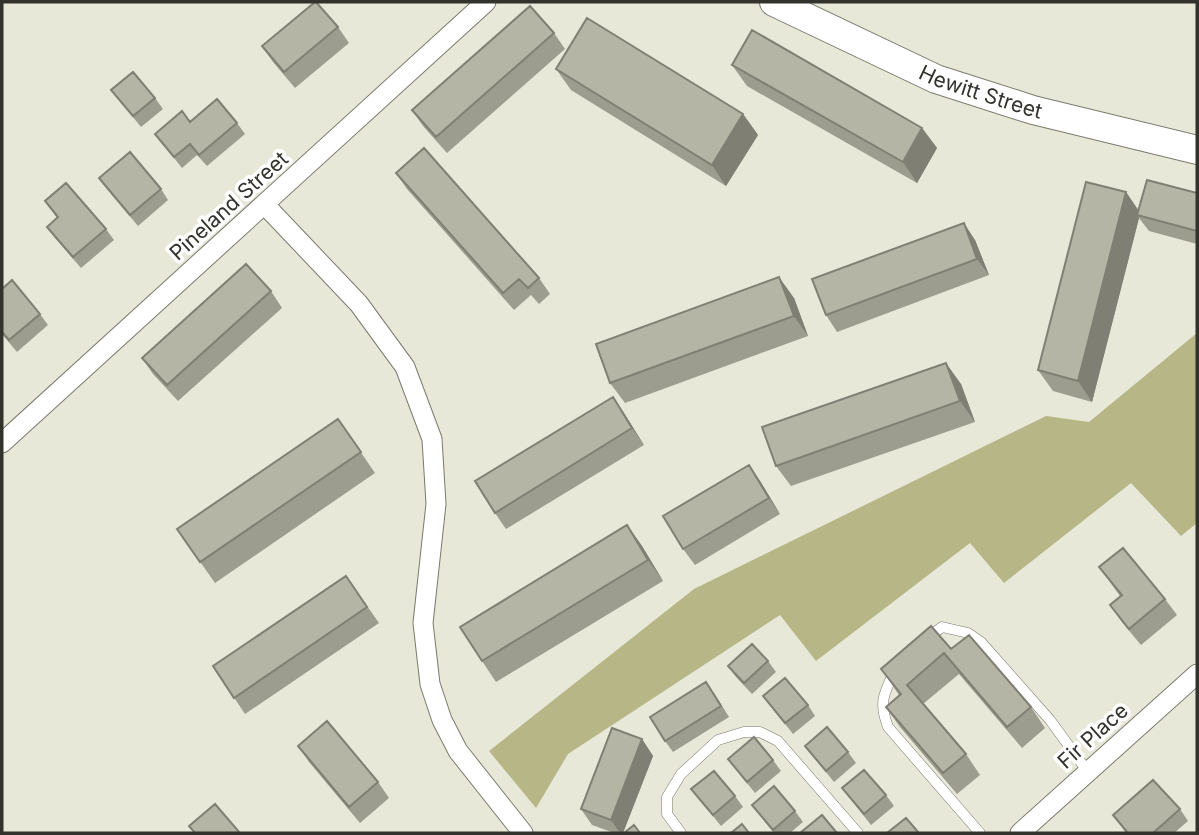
<svg xmlns="http://www.w3.org/2000/svg" width="1199" height="835" font-family="Inter,sans-serif">
	<style>
		.forest { fill: #b6b686 }
		.lines { fill: none; stroke-linecap: round; stroke-linejoin: round }
		.lane-casing { stroke: #7a7b6d; stroke-width: 11 }
		.street-casing { stroke: #7a7b6d; stroke-width: 21 }
		.secondary-casing { stroke: #7a7b6d; stroke-width: 30 }
		.lane { stroke: #fff; stroke-width: 10 }
		.street { stroke: #fff; stroke-width: 19 }
		.secondary { stroke: #fff; stroke-width: 28 }
		.wall { fill: #9c9c8f }
		.shaded-wall { fill: #7f7f74 }
		.building { fill: #b5b5a6; stroke: #7f7f74; stroke-width: 2 }
		.labels { text-anchor: middle; stroke-width: 7; stroke-linejoin: round; paint-order: stroke }
		.street-label { font-size: 21px; fill: #33332d; stroke: #fff }
	</style>
	<rect width="100%" height="100%" fill="#e7e8d8"/>
	<path class="forest" d="M1197 333V523L1181 536 1131 483 1004 583 970 543 816 661 780 615 568 754 536 808 489 751 694 589 1046 416 1089 422Z"/>
	<g class="lines">
		<g class="lane-casing">
			<path id="lane" d="M926 639 942 627 968 633 981 642 1050 720 1088 772
				M894 672C883 695 879 703 888 727L980 833
				M681 833 667 814V797L681 774 718 740 744 732H760L778 741 858 833"/>
		</g>
		<g class="street-casing">
			<path id="street" d="M265 205 359 304 405 367 432 439 436 504 423 623 430 684 442 720 458 751 523 833
				M2 443 486 2
				M1020 833 1197 674"/>
		</g>
		<g class="secondary-casing">
			<g id="secondary">
				<path id="s1" d="M774 2 936 79 1033 110 1197 150"/>
			</g>
		</g>
		<use href="#lane" class="lane"/>
		<use href="#street" class="street"/>
		<use href="#secondary" class="secondary"/>
	</g>
	<path class="wall" d="M338 27 349 43 295 88 273 62 262 46Z
		M554 33 565 49 447 153 423 126 412 110Z
		M732 65 922 128 937 148 917 183 747 86Z
		M556 69 743 114 758 135 726 186 571 90Z
		M111 90 155 98 163 109 141 127Z
		M190 122 237 123 245 134 207 166 197 155 182 168 155 134Z
		M396 173 539 278 550 294 539 304 531 295 514 310 407 189Z
		M99 178 161 189 168 200 138 226 107 189Z
		M1126 192 1139 211 1197 193V244L1149 231 1139 218 1092 402 1053 391 1038 370Z
		M45 201 106 229 114 240 81 268 55 238 47 227 57 218Z
		M975 240 989 275 837 332 826 315Z
		M2 289 40 314 48 325 17 352 2 334Z
		M271 291 282 308 178 401 153 374 142 358Z
		M794 298 808 336 625 403 610 383Z
		M961 384 975 422 791 486 776 466Z
		M613 397 644 445 506 529 495 513Z
		M338 419 375 473 215 583 177 529Z
		M760 481 780 514 695 565 683 549Z
		M627 525 642 546 663 581 496 682 482 661Z
		M1099 567 1165 599 1177 615 1141 645 1121 621 1110 605 1120 596Z
		M346 576 379 623 245 714 213 666Z
		M951 649 1031 707 1045 728 1022 748 959 674 923 704 966 754 980 775 957 794 900 727 886 707 899 695 881 669Z
		M768 661 776 672 752 694 736 677 728 666Z
		M714 693 729 717 673 752 665 741Z
		M763 696 808 705 815 716 793 734Z
		M642 739 653 756 623 833H614L592 825 581 809Z
		M298 746 378 782 389 798 360 823 309 762Z
		M805 746 848 752 856 763 834 782Z
		M728 759 773 760 781 771 755 793Z
		M842 788 886 795 894 806 871 825Z
		M691 789 735 796 743 807 721 826Z
		M752 805 795 811 803 822 790 833H774Z
		M1180 809 1188 821 1174 833H1126L1113 815Z"/>
	<path class="shaded-wall" d="M743 114 758 135 726 186 712 165Z
		M922 128 937 148 917 183 903 162Z
		M1126 192 1140 213 1137 215 1139 218 1092 402 1078 381Z
		M964 223 975 240 989 275 977 259Z
		M779 277 794 298 808 336 794 316Z
		M946 363 961 384 975 422 960 401Z
		M613 397 624 413 644 445 632 428Z
		M749 465 760 481 780 514 769 498Z
		M627 525 642 546 663 581 648 560Z
		M642 739 653 756 623 833H620L611 820Z"/>
	<path class="building" d="M315 2H316L338 27 284 72 262 46Z
		M530 6 554 33 436 137 412 110Z
		M587 18 743 114 712 165 556 69Z
		M752 30 922 128 903 162 732 65Z
		M133 72 155 98 133 116 111 90Z
		M217 99 237 123 199 155 190 144 174 157 155 134 182 111 190 122Z
		M424 148 539 278 528 288 519 279 503 293 396 173Z
		M130 152 161 189 130 215 99 178Z
		M1147 180 1197 193V231L1137 215Z
		M1086 182 1126 192 1078 381 1038 370Z
		M66 183 106 229 73 257 47 227 58 217 45 201Z
		M964 223 977 259 826 315 812 279Z
		M246 264 271 291 167 385 142 358Z
		M779 277 794 316 610 383 596 344Z
		M12 280 40 314 9 340 2 332V289Z
		M946 363 960 401 776 466 762 427Z
		M613 397 632 428 495 513 475 481Z
		M338 419 361 452 200 562 177 529Z
		M749 465 769 498 683 549 663 516Z
		M627 525 648 560 482 661 460 627Z
		M1123 548 1165 599 1129 629 1110 605 1122 595 1099 567Z
		M346 576 367 607 234 698 213 666Z
		M931 626 951 649 969 635 1031 707 1007 727 944 653 907 685 966 754 943 773 886 707 901 694 881 669Z
		M752 644 768 661 744 683 728 666Z
		M785 678 808 705 785 723 763 696Z
		M706 682 721 706 665 741 650 717Z
		M327 721 378 782 349 807 298 746Z
		M827 727 848 752 826 771 805 746Z
		M612 728 642 739 611 820 581 809Z
		M754 737 773 760 747 782 728 759Z
		M864 770 886 795 864 814 842 788Z
		M714 771 735 796 713 815 691 789Z
		M1153 780 1180 809 1153 833H1128L1113 815Z
		M774 786 795 811 773 830 752 805Z
		M215 804 240 833H195L189 826Z
		M822 815 837 833H800Z
		M906 818 919 833H887Z
		M742 824 749 833H731Z
		M634 825 640 833H624Z"/>
	<g class="labels">
		<g class="street-label">
			<text dy="7" stroke="none"><textPath href="#s1" startOffset="226">Hewitt Street</textPath></text>
			<text transform="translate(229 206) rotate(-42)" y="7">Pineland Street</text>
			<text transform="translate(1093 736) rotate(-42)" y="7">Fir Place</text>
		</g>
	</g>
	<rect width="1199" height="835" fill="none" stroke="#33332d" stroke-width="7"/>
</svg>
